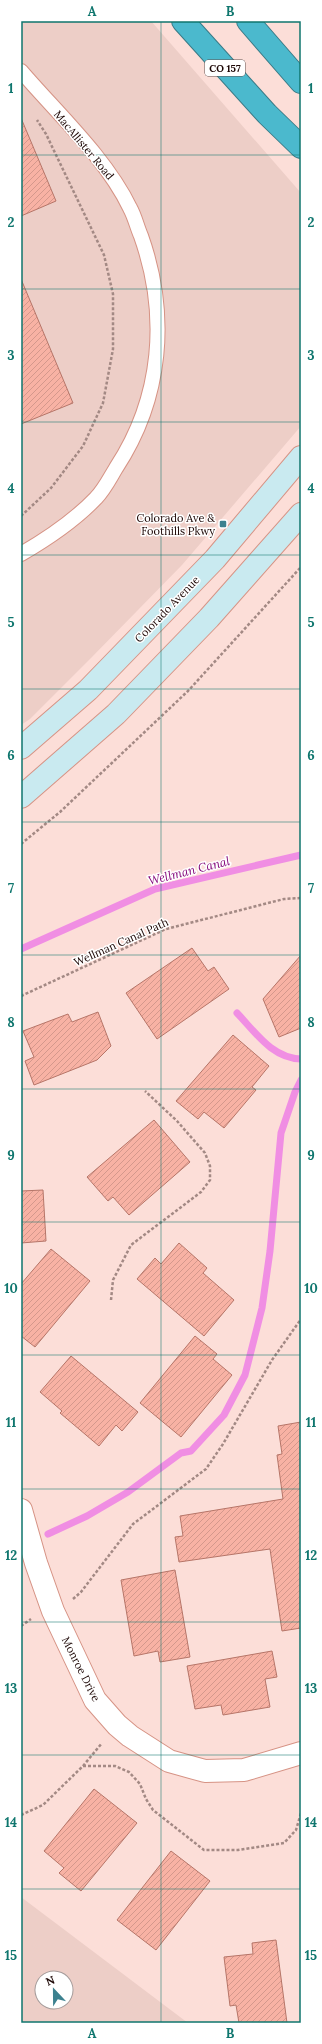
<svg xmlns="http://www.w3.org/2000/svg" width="322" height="2044" font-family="Lora,serif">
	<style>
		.built { fill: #edcec7; fill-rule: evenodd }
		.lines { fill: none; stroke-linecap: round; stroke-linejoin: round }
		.stream { stroke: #f08ee3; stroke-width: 7 }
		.building { fill: url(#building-hatch); stroke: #b67568 }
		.lane-casing { stroke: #d69385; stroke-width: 16 }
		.street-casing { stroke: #d69385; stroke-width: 24 }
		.secondary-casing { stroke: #d69385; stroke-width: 24 }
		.highway-casing { stroke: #3a7a86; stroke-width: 24 }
		.path { stroke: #a38984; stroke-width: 2.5; stroke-dasharray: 3 2; stroke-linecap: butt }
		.lane { stroke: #fff; stroke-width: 14 }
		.street { stroke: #fff; stroke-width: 22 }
		.secondary { stroke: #c9eaf0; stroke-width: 22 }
		.highway { stroke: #4bb9cd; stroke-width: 22 }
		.grid { fill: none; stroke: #0f766e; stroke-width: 1; stroke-opacity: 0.55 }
		.poi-dot { fill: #3c818f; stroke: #fff; stroke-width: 1.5 }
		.labels { text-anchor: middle; stroke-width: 3; stroke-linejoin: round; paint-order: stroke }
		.shield { fill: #fff; stroke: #5f504f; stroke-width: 1 }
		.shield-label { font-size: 10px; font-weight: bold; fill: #1b0503 }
		.street-label { font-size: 11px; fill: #1b0503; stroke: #fff }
		.poi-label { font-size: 11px; fill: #1b0503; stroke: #fff; text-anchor: end }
		.water-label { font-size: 12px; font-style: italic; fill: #850a7c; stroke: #fff }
		.neatline { fill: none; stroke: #0f766e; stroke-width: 1.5 }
		.grid-label { font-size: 13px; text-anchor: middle; font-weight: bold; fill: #0f766e }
	</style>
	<defs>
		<pattern id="building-hatch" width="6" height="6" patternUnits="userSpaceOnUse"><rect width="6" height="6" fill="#f8b2a4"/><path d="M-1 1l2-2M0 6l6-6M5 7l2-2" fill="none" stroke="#d4988c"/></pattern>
	</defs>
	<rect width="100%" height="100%" fill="#fcded8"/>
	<path class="built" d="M21 21H151L301 193V426L182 565 91 658 30 719 21 725Z
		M21 1897 188 2023H21ZM42 1978H66V2002H42Z"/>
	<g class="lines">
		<path class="stream" d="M21 949 155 889 301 855
			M237 1013C256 1033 272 1058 301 1059
			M48 1534 87 1516 128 1492 181 1453 191 1451 224 1415 245 1375 262 1308 270 1251 281 1133 295 1092 301 1080"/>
	</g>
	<path class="building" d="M21 118 56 201 21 216Z
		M21 279 73 403 21 424Z
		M192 948 208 971 214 967 229 989 157 1039 126 993Z
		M301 955V1028L279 1037 263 999Z
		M98 1012 111 1046 97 1060 34 1085 25 1061 34 1057 23 1031 68 1014 72 1022Z
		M233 1035 269 1066 252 1087 256 1090 224 1128 204 1112 198 1119 176 1101Z
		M154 1120 190 1162 129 1215 113 1197 108 1201 87 1177Z
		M43 1190 46 1241 21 1243V1191Z
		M179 1243 207 1268 203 1273 234 1300 204 1336 137 1279 155 1258 161 1264Z
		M51 1249 90 1281 35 1347 21 1336V1284Z
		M195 1336 217 1354 213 1359 232 1375 181 1437 140 1403Z
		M71 1356 138 1412 122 1431 116 1425 99 1446 60 1413 62 1411 40 1392Z
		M301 1422V1628L282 1631 270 1549 179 1562 175 1537 183 1536 180 1516 283 1499 277 1455 282 1454 278 1426Z
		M175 1570 190 1657 160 1662 158 1651 134 1656 121 1580Z
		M272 1651 277 1677 265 1679 270 1707 223 1715 221 1705 195 1709 187 1666Z
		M94 1789 137 1823 81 1891 59 1873 64 1868 44 1851Z
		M171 1851 210 1881 156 1950 117 1920Z
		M276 1940 287 2023H239L236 2005 230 2006 224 1957 253 1954 252 1943Z"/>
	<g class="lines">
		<g class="lane-casing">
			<path id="lane" d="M21 71C57 113 106 158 130 208 135 217 137 227 141 236 169 315 162 398 116 468 110 478 104 490 96 498 75 520 47 539 21 554"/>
		</g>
		<g class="street-casing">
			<path id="street" d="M21 1510 36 1563 53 1611 95 1700 117 1725 130 1736 169 1761 205 1771 244 1770 301 1753"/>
		</g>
		<g class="secondary-casing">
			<path id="secondary" d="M21 748 88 690 215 559 301 457
				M21 797 116 714 209 618 301 514"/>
		</g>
		<g class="highway-casing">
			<path id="highway" d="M183 21 267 114 301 147
				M248 21 301 82"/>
		</g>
		<path class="path" d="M21 516 51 488 83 446 103 403 113 349V294L104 255 46 134 37 120
			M21 844 60 812 188 691 301 567
			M21 996 166 929 284 899 301 898
			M111 1300 113 1280 131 1245 201 1192 210 1180V1166L205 1153 177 1121 145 1091
			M73 1599 81 1592 133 1524 206 1469 223 1444 272 1360 301 1319
			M21 1626 31 1619
			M83 1766H115L129 1772 140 1784 146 1799 153 1810 204 1850H238L284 1843 296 1830 301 1813
			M21 1815 43 1805 83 1766 102 1743"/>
		<use href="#lane" class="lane"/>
		<use href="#street" class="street"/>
		<use href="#secondary" class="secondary"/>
		<use href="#highway" class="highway"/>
	</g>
	<path class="grid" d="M161 21V2023M21 155H301M21 289H301M21 422H301M21 555H301M21 689H301M21 822H301M21 955H301M21 1089H301M21 1222H301M21 1355H301M21 1489H301M21 1622H301M21 1755H301M21 1889H301"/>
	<rect class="poi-dot" x="219" y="520" width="8" height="8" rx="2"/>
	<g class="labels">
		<rect class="shield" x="205" y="60" width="40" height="16" rx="3"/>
		<g class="shield-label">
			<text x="225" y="72">CO 157</text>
		</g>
		<g class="street-label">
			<text transform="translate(84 145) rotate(50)" y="4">MacAllister Road</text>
			<text transform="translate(167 609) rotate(-46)" y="4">Colorado Avenue</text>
			<text transform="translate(121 942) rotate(-24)" y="4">Wellman Canal Path</text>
			<text transform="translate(81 1669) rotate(63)" y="4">Monroe Drive</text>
		</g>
		<g class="poi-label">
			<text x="215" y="522">Colorado Ave &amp;<tspan x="215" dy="13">Foothills Pkwy</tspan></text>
		</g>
		<g class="water-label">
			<text transform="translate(189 871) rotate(-14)" y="4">Wellman Canal</text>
		</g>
	</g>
	<rect width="322" height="2044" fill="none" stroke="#ffffff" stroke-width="44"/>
	<g transform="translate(54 1990) rotate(338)"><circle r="19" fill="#ffffff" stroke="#a49b9a"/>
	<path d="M0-3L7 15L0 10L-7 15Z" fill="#3c818f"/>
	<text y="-6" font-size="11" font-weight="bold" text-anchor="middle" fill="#1b0503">N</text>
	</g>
	<rect x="22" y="22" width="278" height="2000" class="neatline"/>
	<g class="grid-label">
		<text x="92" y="16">A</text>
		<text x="230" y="16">B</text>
		<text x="11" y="93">1</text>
		<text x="311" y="93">1</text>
		<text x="11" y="227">2</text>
		<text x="311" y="227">2</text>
		<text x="11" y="360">3</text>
		<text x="311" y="360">3</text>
		<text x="11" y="493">4</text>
		<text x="311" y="493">4</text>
		<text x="11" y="627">5</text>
		<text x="311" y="627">5</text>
		<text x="11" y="760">6</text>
		<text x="311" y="760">6</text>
		<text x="11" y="893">7</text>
		<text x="311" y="893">7</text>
		<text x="11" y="1027">8</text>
		<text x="311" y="1027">8</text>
		<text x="11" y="1160">9</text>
		<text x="311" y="1160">9</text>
		<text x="11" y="1293">10</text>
		<text x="311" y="1293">10</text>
		<text x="11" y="1427">11</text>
		<text x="311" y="1427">11</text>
		<text x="11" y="1560">12</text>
		<text x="311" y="1560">12</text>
		<text x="11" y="1693">13</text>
		<text x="311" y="1693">13</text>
		<text x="11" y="1827">14</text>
		<text x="311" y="1827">14</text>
		<text x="11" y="1960">15</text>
		<text x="311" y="1960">15</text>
		<text x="92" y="2038">A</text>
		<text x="230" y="2038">B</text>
	</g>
</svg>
